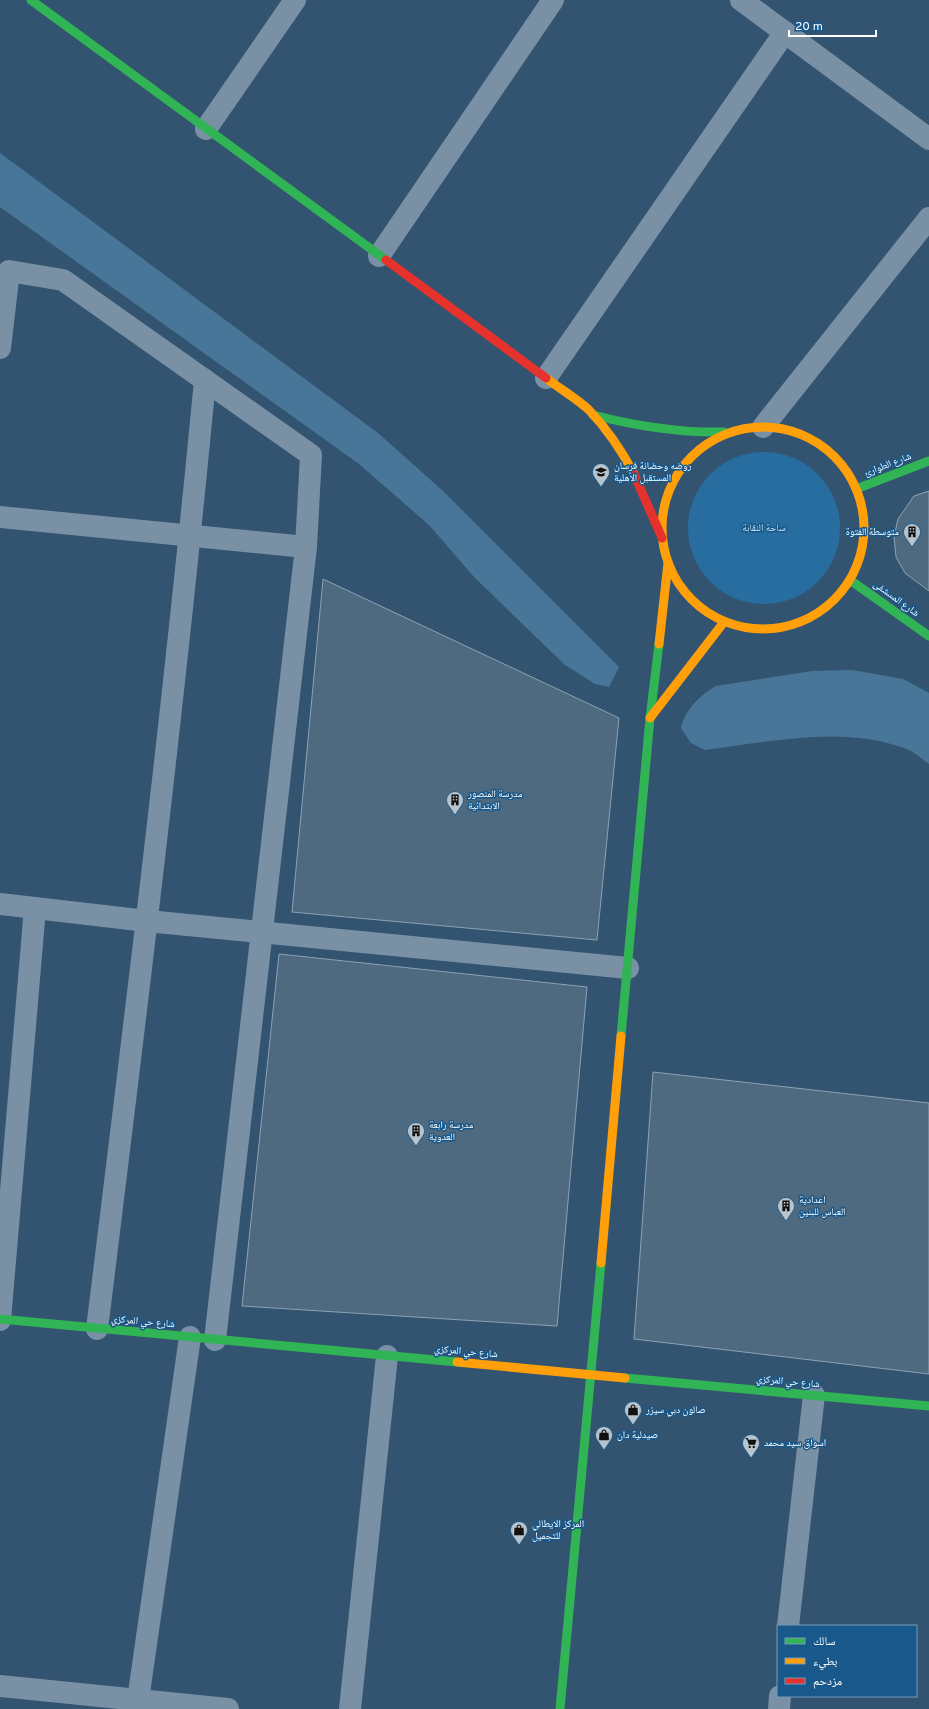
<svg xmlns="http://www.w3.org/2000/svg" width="929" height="1709" viewBox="0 0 929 1709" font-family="Overpass,'Noto Naskh Arabic',sans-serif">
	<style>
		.green { fill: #286d9f }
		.water { fill: #487699 }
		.building { fill: #4e6a80; stroke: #8da2b3 }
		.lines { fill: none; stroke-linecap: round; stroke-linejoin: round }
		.street { stroke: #7990a5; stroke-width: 22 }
		.fast { stroke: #30b455; stroke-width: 9 }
		.slow { stroke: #ff9f0a; stroke-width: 9 }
		.jam { stroke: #e5322d; stroke-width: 9 }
		.labels { text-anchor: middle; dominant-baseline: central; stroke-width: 3; stroke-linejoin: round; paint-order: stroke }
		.street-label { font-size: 10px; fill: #fff; stroke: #18588a }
		.poi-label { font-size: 10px; fill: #fff; stroke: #18588a; text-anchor: start }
		.park-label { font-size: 10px; fill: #c6e4fa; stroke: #18588a }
	</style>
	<rect width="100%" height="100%" fill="#325470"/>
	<!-- green -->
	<circle class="green" cx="764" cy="528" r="76"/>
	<!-- water -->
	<g class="water">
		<polygon points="0,153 378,433 443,491 619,667 609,687 595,684 565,665 475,578 429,525 359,464 0,207"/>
		<path d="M852 670 903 679 929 693V764C923 760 916 753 909 750 845 724 771 742 705 750L691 743 681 728C685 710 700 695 716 686L812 671Z"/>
	</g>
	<!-- building -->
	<g class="building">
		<polygon points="929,491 929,591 905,573 896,557 894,537 898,519 914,496"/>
		<polygon points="323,579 619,718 597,940 292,912"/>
		<polygon points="279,954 587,987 557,1326 242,1306"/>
		<polygon points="653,1072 929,1103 929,1374 634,1339"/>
	</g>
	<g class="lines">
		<!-- street -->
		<g class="street">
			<polyline points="741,0 929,139"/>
			<polyline points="206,129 295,0"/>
			<polyline points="379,256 553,0"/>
			<polyline points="0,348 9,271 63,280 311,455 306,547 215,1340"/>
			<polyline points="546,378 785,32"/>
			<polyline points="763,427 929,218"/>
			<polyline points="0,517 306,547"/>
			<polyline points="0,904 147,921 628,968"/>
			<polyline points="0,1320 35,908"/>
			<path d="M97 1329C136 1013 175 697 205 380"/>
			<polyline points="788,1626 814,1395"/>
			<polyline points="0,1686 228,1709"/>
			<polyline points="138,1700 190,1337"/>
			<polyline points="350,1709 387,1356"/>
			<polyline points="779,1709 780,1696"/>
		</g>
		<!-- fast -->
		<g class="fast">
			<polyline points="31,0 386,260"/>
			<path d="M593 415C636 426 679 433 724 432"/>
			<polyline points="856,489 929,461"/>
			<polyline points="850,580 929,636"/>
			<polyline points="621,1036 650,718 659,644"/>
			<polyline points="0,1319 457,1362"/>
			<polyline points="625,1378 929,1406"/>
			<polyline points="560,1709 601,1263"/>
		</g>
		<!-- slow -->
		<g class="slow">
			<path d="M546 378C560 389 576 398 589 410 607 429 622 451 634 474"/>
			<circle cx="763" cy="528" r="101"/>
			<polyline points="659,644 668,563"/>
			<polyline points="650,718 724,622"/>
			<polyline points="601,1263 621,1036"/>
			<polyline points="457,1362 625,1378"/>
		</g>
		<!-- jam -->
		<g class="jam">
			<polyline points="386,260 546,378"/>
			<polyline points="634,474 662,538"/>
		</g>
	</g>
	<!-- icons -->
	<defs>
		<symbol id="school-pin" viewBox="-11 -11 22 30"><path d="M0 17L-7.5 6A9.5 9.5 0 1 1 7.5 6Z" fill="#b7c3cd" stroke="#18588a"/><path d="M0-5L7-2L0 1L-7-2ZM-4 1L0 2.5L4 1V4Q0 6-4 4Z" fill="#111"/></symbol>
		<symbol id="building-pin" viewBox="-11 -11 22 30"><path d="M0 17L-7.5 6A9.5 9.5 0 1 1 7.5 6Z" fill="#b7c3cd" stroke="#18588a"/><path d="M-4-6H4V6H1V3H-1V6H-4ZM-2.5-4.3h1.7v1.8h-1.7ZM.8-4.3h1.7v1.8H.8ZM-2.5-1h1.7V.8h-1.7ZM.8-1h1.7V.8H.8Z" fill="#111"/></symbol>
		<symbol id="shop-pin" viewBox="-11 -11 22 30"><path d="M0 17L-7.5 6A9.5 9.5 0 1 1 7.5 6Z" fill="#b7c3cd" stroke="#18588a"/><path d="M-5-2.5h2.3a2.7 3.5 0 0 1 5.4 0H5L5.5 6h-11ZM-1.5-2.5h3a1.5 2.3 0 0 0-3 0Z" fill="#111"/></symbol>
		<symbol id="supermarket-pin" viewBox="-11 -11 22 30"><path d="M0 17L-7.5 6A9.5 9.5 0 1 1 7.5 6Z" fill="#b7c3cd" stroke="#18588a"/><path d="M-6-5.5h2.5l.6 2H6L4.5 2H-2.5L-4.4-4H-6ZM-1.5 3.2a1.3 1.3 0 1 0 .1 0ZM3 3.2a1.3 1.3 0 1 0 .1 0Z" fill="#111"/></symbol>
	</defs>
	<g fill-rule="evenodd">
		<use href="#school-pin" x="591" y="462" width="20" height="27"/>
		<use href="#building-pin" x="902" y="522" width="20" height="27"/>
		<use href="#building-pin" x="445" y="790" width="20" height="27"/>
		<use href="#building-pin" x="406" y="1121" width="20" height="27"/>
		<use href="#building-pin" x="776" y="1196" width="20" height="27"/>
		<use href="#shop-pin" x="623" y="1400" width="20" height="27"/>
		<use href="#shop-pin" x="594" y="1425" width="20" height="27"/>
		<use href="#supermarket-pin" x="741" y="1433" width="20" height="27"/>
		<use href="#shop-pin" x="509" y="1520" width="20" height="27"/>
	</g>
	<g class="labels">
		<!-- street labels -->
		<g class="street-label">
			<text transform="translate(888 465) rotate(-21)">شارع الطوارئ</text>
			<text transform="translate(896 599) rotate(36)">شارع المسشفى</text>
			<text transform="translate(143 1322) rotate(5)">شارع حي المركزي</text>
			<text transform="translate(466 1352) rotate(5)">شارع حي المركزي</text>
			<text transform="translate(788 1382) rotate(5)">شارع حي المركزي</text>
		</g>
		<!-- poi labels -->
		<g class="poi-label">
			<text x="614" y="466">روضه وحضانة فرسان<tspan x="614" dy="12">المستقبل الأهلية</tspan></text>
			<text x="899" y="532" text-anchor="end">متوسطة الفتوة</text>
			<text x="468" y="794">مدرسة المنصور<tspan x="468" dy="12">الابتدائية</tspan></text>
			<text x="429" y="1125">مدرسة رابعة<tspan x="429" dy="12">العدوية</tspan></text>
			<text x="799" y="1200">اعدادية<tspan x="799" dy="12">العباس للبنين</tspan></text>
			<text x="646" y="1410">صالون دبي سيزر</text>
			<text x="617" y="1435">صيدلية دان</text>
			<text x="764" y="1443">اسواق سيد محمد</text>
			<text x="532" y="1524">المركز الايطالي<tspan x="532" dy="12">للتجميل</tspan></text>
		</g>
		<!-- park labels -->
		<g class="park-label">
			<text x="764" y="528">ساحة النقابة</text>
		</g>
	</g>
	<!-- legend -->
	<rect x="777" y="1625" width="140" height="72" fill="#18588a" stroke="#749bb9"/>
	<rect x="785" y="1638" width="20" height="6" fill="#30b455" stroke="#749bb9"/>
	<text x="813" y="1645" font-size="12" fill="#ffffff">سالك</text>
	<rect x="785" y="1658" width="20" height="6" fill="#ff9f0a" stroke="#749bb9"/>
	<text x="813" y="1665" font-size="12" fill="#ffffff">بطيء</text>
	<rect x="785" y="1678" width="20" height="6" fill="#e5322d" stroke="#749bb9"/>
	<text x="813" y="1685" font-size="12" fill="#ffffff">مزدحم</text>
	<!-- scale -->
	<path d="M789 30v6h87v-6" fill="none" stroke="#ffffff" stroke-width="2"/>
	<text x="795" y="30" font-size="12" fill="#ffffff" stroke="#18588a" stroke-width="3" paint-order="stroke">20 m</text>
</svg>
